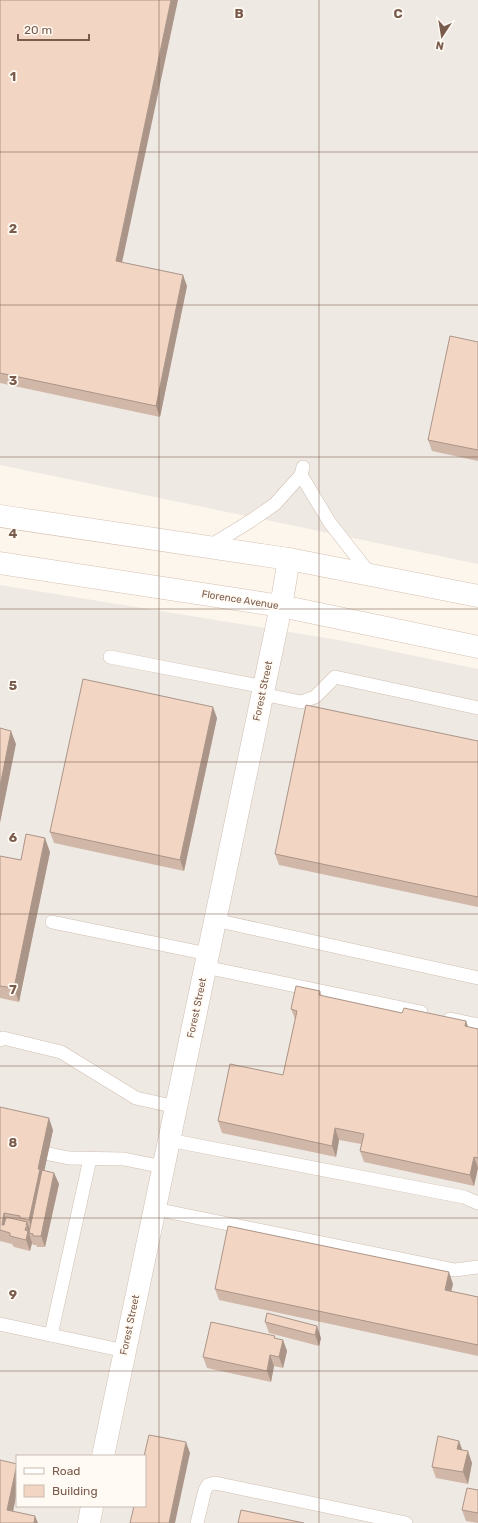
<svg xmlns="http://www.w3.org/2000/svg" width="478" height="1523" viewBox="0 0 478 1523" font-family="Rubik,sans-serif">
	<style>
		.industrial { fill: #efe9e4; fill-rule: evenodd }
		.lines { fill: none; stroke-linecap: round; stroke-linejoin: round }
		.service-casing { stroke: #d1beb0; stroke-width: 14 }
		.minor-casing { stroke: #d1beb0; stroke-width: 23 }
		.secondary-casing { stroke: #d6c0b0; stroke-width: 23 }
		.service { stroke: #fff; stroke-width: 13 }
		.minor { stroke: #fff; stroke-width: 22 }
		.secondary { stroke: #fff; stroke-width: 22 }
		.wall { fill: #d1b7a8 }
		.shaded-wall { fill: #aa9588 }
		.building { fill: #f3d5c3; stroke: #aa9588 }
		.grid { fill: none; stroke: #7a5c4d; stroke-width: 1; stroke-opacity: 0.55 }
		.labels { text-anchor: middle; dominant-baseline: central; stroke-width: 3.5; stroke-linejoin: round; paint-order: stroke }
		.street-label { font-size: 10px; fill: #7a5c4d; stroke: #fffaf3 }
		.grid-label { font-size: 13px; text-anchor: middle; font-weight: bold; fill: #7a5c4d; stroke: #fffaf3; stroke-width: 3.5; stroke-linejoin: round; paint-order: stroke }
	</style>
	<rect width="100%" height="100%" fill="#fdf6ec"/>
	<!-- industrial -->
	<g class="industrial">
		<polygon points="0,0 478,0 478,564 0,465"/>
		<path d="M0 585 339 640 478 669V1523H0ZM17 1456H145V1506H17Z"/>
	</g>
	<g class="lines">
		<defs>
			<g id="service">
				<polyline points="301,475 330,523 370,574"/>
				<polyline points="208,547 249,522 275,504 301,475 303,467"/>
				<polyline points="110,657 264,687"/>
				<polyline points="262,694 301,702 315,697 335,677 478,708"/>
				<polyline points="215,920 478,978"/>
				<polyline points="52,922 208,954"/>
				<polyline points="205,967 421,1012"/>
				<polyline points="450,1019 478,1025"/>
				<polyline points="0,1040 3,1038 61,1052 136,1098 176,1107"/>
				<polyline points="169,1140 464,1197 478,1203"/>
				<polyline points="49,1154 69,1158 124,1159 163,1167"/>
				<polyline points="155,1209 455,1270 478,1267"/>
				<polyline points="0,1324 125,1351"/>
				<polyline points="51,1335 90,1159"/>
				<polyline points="197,1523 205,1490 208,1485 215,1483 406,1523"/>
			</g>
			<g id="minor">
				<polyline points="103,1456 281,606 289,559"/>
				<polyline points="89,1523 92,1506"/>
			</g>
			<g id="secondary">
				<polyline points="0,516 289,559 478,596"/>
				<polyline points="0,563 281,606 478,647"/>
			</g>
		</defs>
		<!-- service casing -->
		<use href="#service" class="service-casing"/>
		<!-- minor casing -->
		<use href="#minor" class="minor-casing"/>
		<!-- secondary casing -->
		<use href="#secondary" class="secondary-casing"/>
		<!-- service -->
		<use href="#service" class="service"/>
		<!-- minor -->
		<use href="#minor" class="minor"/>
		<!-- secondary -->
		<use href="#secondary" class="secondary"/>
	</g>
	<!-- wall -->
	<g class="wall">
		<polygon points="0,0 122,262 187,286 160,417 0,383"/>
		<polygon points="478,342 478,461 432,451 428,440"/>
		<polygon points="217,718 184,871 54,843 50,832"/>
		<polygon points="478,741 478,907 279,865 275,854"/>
		<polygon points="50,852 19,1002 0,998 0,856 21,860"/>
		<polygon points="320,991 322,996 402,1013 466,1021 468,1027 478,1029 478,1168 474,1186 364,1162 360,1151 361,1144 339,1140 336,1157 222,1133 218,1121 283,1075 295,1019 291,1009"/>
		<polygon points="0,1107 53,1130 44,1171 54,1173 59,1184 45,1247 37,1247 36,1245 33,1245 32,1243 30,1251 14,1247 12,1244 0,1241"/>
		<polygon points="453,1284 451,1291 478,1297 478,1356 219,1300 215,1289"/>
		<polygon points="267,1313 321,1338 319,1346 269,1333 265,1322"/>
		<polygon points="275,1338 283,1340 287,1351 283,1368 274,1366 271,1382 207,1368 203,1357"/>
		<polygon points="459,1441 462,1450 472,1463 468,1484 436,1478 432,1467"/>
		<polygon points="478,1490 478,1523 466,1521 462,1510"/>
	</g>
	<!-- shaded-wall -->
	<g class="shaded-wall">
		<polygon points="171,0 178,0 120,272 116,261"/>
		<polygon points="183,275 187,286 160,417 156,406"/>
		<polygon points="213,707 217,718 184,871 180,860"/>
		<polygon points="11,731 16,744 0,823 0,786"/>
		<polygon points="45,838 50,852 19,1002 14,988"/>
		<polygon points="466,1021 470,1033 465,1026"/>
		<polygon points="49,1118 53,1130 43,1177 33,1231 29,1220 38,1169"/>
		<polygon points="335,1128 339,1140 336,1157 332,1146"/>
		<polygon points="474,1157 478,1168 474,1186 470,1175"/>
		<polygon points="54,1173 59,1184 45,1247 41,1236"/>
		<polygon points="4,1213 8,1224 7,1232 2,1225"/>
		<polygon points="27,1222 31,1233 29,1233 32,1243 30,1251 26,1240 25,1230 26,1227 28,1233 28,1231 26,1225"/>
		<polygon points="449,1272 453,1284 449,1301 445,1290"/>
		<polygon points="317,1326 321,1338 319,1346 315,1335"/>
		<polygon points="283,1340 287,1351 283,1368 279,1357"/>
		<polygon points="270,1355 274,1366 271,1382 267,1371"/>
		<polygon points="459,1441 463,1452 457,1449"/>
		<polygon points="186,1442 190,1453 175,1523 169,1523"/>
		<polygon points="468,1451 472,1463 468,1484 463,1472"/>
		<polygon points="17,1464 17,1492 11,1522 7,1510"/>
		<polygon points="35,1516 38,1523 34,1523"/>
	</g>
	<!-- building -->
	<g class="building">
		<polygon points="0,0 171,0 116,261 183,275 156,406 0,373"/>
		<polygon points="450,336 478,342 478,450 428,440"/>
		<polygon points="83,679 213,707 180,860 50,832"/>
		<polygon points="306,705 478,741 478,897 275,854"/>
		<polygon points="0,728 11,731 0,786"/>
		<polygon points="26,834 45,838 14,988 0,986 0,856 21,860"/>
		<polygon points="296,986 320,991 319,995 402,1013 404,1008 466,1021 465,1026 478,1029 478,1158 474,1157 470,1175 360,1151 364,1134 335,1128 332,1146 218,1121 230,1064 283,1075 297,1011 291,1009"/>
		<polygon points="0,1107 49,1118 38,1169 40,1169 29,1220 20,1218 20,1216 4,1213 2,1225 4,1225 6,1217 27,1222 26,1225 27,1225 27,1227 26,1227 25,1230 28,1231 26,1240 10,1236 10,1233 0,1230"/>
		<polygon points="42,1170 54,1173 41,1236 33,1236 33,1234 29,1233"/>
		<polygon points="228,1226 449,1272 445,1290 478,1297 478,1345 215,1289"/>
		<polygon points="267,1313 317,1326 315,1335 265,1322"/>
		<polygon points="211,1322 275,1336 274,1338 283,1340 279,1357 270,1355 267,1371 203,1357"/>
		<polygon points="149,1435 186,1442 169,1523 130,1523 134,1506 145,1506 145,1456 144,1456"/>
		<polygon points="438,1436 459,1441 457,1449 468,1451 463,1472 432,1467"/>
		<polygon points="0,1460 17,1464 7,1510 35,1516 34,1523 0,1523"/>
		<polygon points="467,1488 478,1490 478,1513 462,1510"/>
		<polygon points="241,1510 304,1523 238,1523"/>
	</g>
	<!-- grid -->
	<path class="grid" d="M159 0V1523M319 0V1523M0 152H478M0 305H478M0 457H478M0 609H478M0 762H478M0 914H478M0 1066H478M0 1218H478M0 1371H478"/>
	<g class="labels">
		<!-- street labels -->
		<g class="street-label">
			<text transform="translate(240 600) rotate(9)">Florence Avenue</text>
			<text transform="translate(263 691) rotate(-78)">Forest Street</text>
			<text transform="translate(197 1008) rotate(-78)">Forest Street</text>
			<text transform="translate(130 1325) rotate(-78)">Forest Street</text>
		</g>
	</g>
	<g class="grid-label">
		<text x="239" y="18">B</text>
		<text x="398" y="18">C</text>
		<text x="13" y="81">1</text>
		<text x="13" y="233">2</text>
		<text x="13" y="385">3</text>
		<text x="13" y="538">4</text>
		<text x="13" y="690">5</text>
		<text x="13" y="842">6</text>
		<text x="13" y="994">7</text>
		<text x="13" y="1147">8</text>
		<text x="13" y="1299">9</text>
	</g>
	<!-- legend -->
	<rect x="16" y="1455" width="130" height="52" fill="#fffaf3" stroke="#cabbb1"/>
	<rect x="24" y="1468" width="20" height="6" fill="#ffffff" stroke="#cabbb1"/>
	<text x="52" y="1475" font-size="12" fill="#7a5c4d">Road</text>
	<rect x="24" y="1485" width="20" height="12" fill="#f3d5c3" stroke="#cabbb1"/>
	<text x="52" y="1495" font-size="12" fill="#7a5c4d">Building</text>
	<!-- north arrow -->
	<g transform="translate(442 36) rotate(192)" stroke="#fffaf3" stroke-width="3" paint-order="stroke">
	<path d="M0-3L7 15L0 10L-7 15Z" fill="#7a5c4d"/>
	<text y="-6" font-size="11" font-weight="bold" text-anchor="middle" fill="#7a5c4d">N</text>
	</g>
	<!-- scale -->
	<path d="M18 34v6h71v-6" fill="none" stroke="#7a5c4d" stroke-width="2"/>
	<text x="24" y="34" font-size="12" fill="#7a5c4d" stroke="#fffaf3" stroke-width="3" paint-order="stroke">20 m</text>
</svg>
